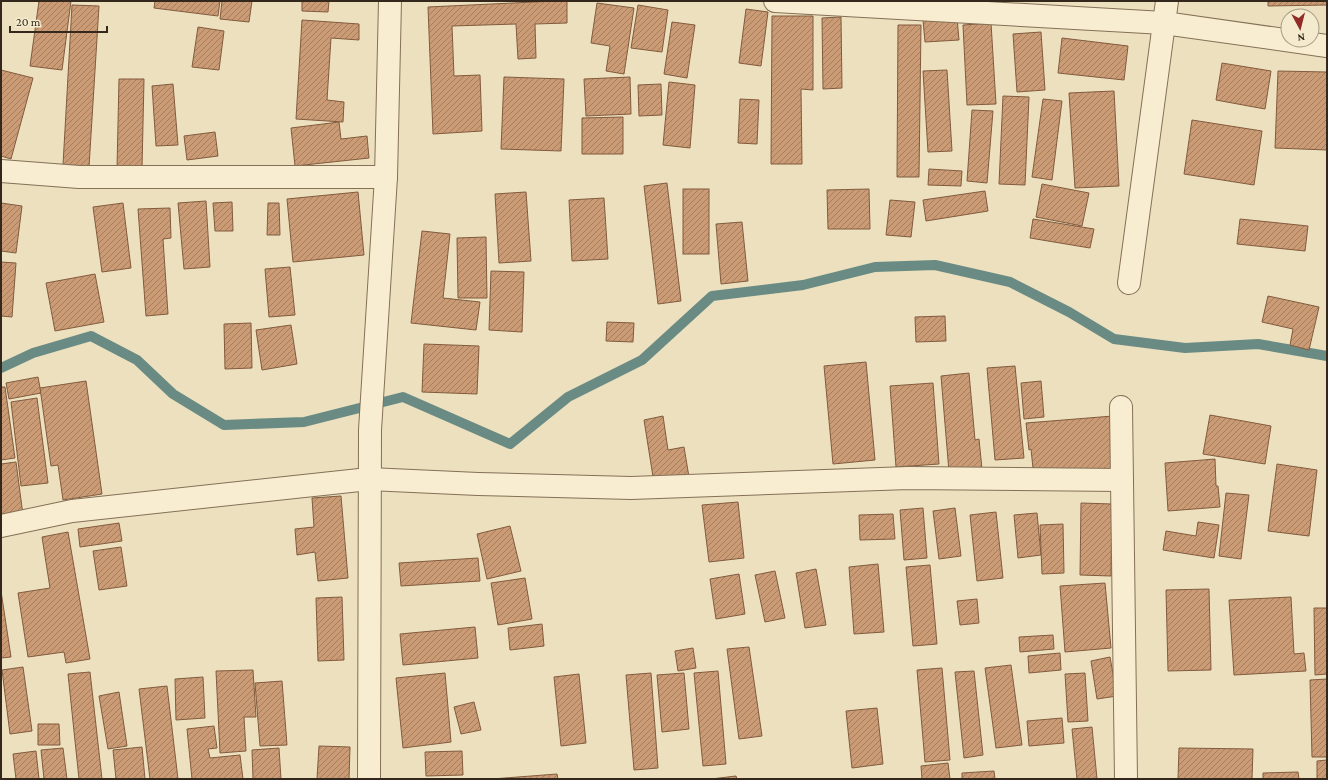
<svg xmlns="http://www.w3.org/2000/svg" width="1328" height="780" viewBox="0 0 1328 780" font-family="'Crimson Pro',serif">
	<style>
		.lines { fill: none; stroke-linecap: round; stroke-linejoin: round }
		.stream { stroke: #698b83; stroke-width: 10 }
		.building { fill: url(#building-hatch); stroke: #825b3e }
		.minor-casing { stroke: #847057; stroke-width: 24 }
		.minor { stroke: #f8edd0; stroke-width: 22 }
	</style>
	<defs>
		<pattern id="building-hatch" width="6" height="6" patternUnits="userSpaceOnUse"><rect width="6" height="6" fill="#ca9b74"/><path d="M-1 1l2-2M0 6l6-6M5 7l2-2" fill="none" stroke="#a57e5e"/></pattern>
	</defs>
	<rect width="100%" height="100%" fill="#ece0be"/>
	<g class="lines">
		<!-- stream -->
		<polyline class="stream" points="1,368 33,353 91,336 137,360 173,394 224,425 304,422 403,397 510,444 568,397 642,360 712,296 803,285 875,267 935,265 1010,282 1069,312 1114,339 1185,348 1258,344 1327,356"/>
	</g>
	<!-- building -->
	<g class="building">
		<polygon points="39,1 71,1 62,70 30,66"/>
		<polygon points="155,1 220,1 218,16 154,8"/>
		<polygon points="222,1 252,1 249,22 220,19"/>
		<polygon points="302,1 329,1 328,12 302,11"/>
		<polygon points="555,1 567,1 567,23 535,24 536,58 518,59 516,24 452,26 454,76 480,75 482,131 433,134 428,7"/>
		<polygon points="1268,1 1327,1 1327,5 1268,6"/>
		<polygon points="597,3 634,8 624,74 606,71 610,46 591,43"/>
		<polygon points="72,5 99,6 89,167 63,165"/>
		<polygon points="638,5 668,10 662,52 631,48"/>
		<polygon points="746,9 768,12 761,66 739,63"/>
		<polygon points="772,16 813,16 813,90 801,89 802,164 771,164"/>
		<polygon points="841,17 842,88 823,89 822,18"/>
		<polygon points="957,18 959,40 925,42 923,20"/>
		<polygon points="302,20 359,24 359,40 331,38 327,100 344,102 343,122 296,119"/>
		<polygon points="672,22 695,25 687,78 664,74"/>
		<polygon points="991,23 996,104 967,105 963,25"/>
		<polygon points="898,25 921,25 919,177 897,177"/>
		<polygon points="198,27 224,31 219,70 192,67"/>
		<polygon points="1041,32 1045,90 1017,92 1013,34"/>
		<polygon points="1062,38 1128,46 1124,80 1058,73"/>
		<polygon points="1222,63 1271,71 1265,109 1216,100"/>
		<polygon points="1,70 33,78 11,159 1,156"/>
		<polygon points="947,70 952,151 928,152 923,71"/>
		<polygon points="1278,71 1327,72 1327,150 1275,148"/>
		<polygon points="504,77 564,79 561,151 501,149"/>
		<polygon points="630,77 631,114 586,116 584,79"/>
		<polygon points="119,79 144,79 142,168 117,168"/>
		<polygon points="669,82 695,85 690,148 663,145"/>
		<polygon points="173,84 178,145 156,146 152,86"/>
		<polygon points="661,84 662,115 639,116 638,85"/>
		<polygon points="1114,91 1119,186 1075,188 1069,93"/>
		<polygon points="1003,96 1029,97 1025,185 999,184"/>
		<polygon points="740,99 759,100 757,144 738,143"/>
		<polygon points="1043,99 1062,101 1052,180 1032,177"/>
		<polygon points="972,110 993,111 987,183 967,181"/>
		<polygon points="623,117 623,154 582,154 582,118"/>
		<polygon points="1192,120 1262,131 1254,185 1184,174"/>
		<polygon points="339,122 341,139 367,136 369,158 295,166 291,128"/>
		<polygon points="215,132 218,156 187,160 184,136"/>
		<polygon points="929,169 962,171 961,186 928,185"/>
		<polygon points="667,183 681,301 658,304 644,186"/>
		<polygon points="1042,184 1089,193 1082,226 1036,217"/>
		<rect x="683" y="189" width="26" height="65"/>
		<polygon points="869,189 870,229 828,229 827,190"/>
		<polygon points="985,191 988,211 926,221 923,200"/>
		<polygon points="358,192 364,255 293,262 287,199"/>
		<polygon points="526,192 531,261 499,263 495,194"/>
		<polygon points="604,198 608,259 572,261 569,200"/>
		<polygon points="890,200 915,202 911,237 886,235"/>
		<polygon points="206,201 210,267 184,269 178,203"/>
		<polygon points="232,202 233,231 215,231 213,203"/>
		<polygon points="1,203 22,206 16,253 1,251"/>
		<polygon points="123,203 131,268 102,272 93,207"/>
		<polygon points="268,203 279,203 280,235 267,235"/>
		<polygon points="170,208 171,238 163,239 168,314 146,316 138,209"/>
		<polygon points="1033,219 1094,229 1090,248 1030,238"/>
		<polygon points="1240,219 1308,226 1305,251 1237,244"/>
		<polygon points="742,222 748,281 721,284 716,224"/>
		<polygon points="422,231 450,234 443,298 480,302 476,330 411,323"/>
		<polygon points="486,237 487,298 458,298 457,238"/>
		<polygon points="1,262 16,263 12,317 1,316"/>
		<polygon points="290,267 295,315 269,317 265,269"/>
		<polygon points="491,271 524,272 522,332 489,330"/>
		<polygon points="95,274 104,322 55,331 46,283"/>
		<polygon points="1268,296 1319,307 1309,350 1290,345 1293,329 1262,322"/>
		<polygon points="945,316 946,341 916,342 915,317"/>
		<polygon points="607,322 634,323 633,342 606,341"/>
		<polygon points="251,323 252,368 225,369 224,324"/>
		<polygon points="291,325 297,364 262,370 256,330"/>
		<polygon points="424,344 479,346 477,394 422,392"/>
		<polygon points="866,362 875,460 833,464 824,366"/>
		<polygon points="1015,366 1024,458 995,460 987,368"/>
		<polygon points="969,373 975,440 979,439 982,469 949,472 941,376"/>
		<polygon points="38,377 41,393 9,399 6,383"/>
		<polygon points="86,381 102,494 63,500 58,465 51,466 40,388"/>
		<polygon points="1041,381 1044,417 1024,419 1021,383"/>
		<polygon points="933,383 939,464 896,467 890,386"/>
		<polygon points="1,387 5,387 15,458 1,460"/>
		<polygon points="37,398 48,483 21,486 11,402"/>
		<polygon points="1210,415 1271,426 1265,464 1203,454"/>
		<polygon points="663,416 668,450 684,447 689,477 654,483 644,420"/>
		<polygon points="1113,416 1118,470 1034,478 1031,449 1029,450 1026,423"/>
		<polygon points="1215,459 1216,486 1218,486 1220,507 1168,511 1165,463"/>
		<polygon points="16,462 23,515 1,518 1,464"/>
		<polygon points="1277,464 1317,470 1309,536 1268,531"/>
		<polygon points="1226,493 1249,495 1241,559 1219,556"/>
		<polygon points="341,496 348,578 318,581 315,552 297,555 295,529 314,527 312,498"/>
		<polygon points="738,502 744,558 709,562 702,505"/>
		<polygon points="1081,503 1112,504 1111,576 1080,575"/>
		<polygon points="923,508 927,558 904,560 900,510"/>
		<polygon points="955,508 961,556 939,559 933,511"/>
		<polygon points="996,512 1003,578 977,581 970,515"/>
		<polygon points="1037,513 1041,555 1018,558 1014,515"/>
		<polygon points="893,514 895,539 860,540 859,515"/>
		<polygon points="1198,522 1219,525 1214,558 1163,550 1166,531 1196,536"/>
		<polygon points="119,523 122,541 80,547 78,529"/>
		<polygon points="1063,524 1064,573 1042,574 1040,525"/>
		<polygon points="510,526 521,571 487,579 477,534"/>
		<polygon points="68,532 90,659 66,663 64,652 28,657 18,593 50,588 42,537"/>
		<polygon points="121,547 127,586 99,590 93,551"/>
		<polygon points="478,558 480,581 401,586 399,563"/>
		<polygon points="878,564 884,632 854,634 849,567"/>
		<polygon points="930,565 937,644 913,646 906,567"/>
		<polygon points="816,569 826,625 805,628 796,573"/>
		<polygon points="775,571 785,618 765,622 755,575"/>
		<polygon points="739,574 745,614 716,619 710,579"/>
		<polygon points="525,578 532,619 498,625 491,583"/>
		<polygon points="1105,583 1111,648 1065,652 1060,586"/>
		<polygon points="1209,589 1211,670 1168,671 1166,590"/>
		<polygon points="1,591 11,657 1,658"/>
		<polygon points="342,597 344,660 318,661 316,598"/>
		<polygon points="1291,597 1294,654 1304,653 1306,671 1234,675 1229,600"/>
		<polygon points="977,599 979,623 960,625 957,601"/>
		<polygon points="1314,608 1327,608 1327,674 1315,675"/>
		<polygon points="542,624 544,646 510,650 508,628"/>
		<polygon points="475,627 478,658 403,665 400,634"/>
		<polygon points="1053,635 1054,649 1020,652 1019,637"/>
		<polygon points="749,647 762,736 739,739 727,649"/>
		<polygon points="693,648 696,668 678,671 675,651"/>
		<polygon points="1060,653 1061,670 1029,673 1028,656"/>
		<polygon points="1110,657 1117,696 1097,699 1091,661"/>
		<polygon points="1011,665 1022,745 996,748 985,668"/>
		<polygon points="23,667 32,731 10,734 2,670"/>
		<polygon points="942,668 950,760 925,762 917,670"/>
		<polygon points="253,670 256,717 244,717 246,751 220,753 216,671"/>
		<polygon points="718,671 726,764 703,766 694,673"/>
		<polygon points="974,671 983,755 964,758 955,672"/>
		<polygon points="90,672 102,779 79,779 68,674"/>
		<polygon points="445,673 451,742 403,748 396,678"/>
		<polygon points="651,673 658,768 634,770 626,675"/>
		<polygon points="684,673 689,729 662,732 657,675"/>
		<polygon points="1085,673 1088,721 1068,722 1065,674"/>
		<polygon points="579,674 586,743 561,746 554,677"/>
		<polygon points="203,677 205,718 176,720 175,679"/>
		<polygon points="1327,679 1327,757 1312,757 1310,680"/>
		<polygon points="282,681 287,745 260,746 255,683"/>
		<polygon points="167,686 178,779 150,779 139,689"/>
		<polygon points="119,692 127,746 108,749 99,696"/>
		<polygon points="474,702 481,730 461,734 454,707"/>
		<polygon points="877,708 883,764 852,768 846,711"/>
		<polygon points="1062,718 1064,743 1029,746 1027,721"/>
		<polygon points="38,724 59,724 60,745 38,745"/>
		<polygon points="214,726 217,748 208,749 210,758 240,755 243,779 192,779 187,729"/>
		<polygon points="1092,727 1097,779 1077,779 1072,729"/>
		<polygon points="319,746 350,747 349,779 317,779"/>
		<polygon points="142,747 145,779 116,779 113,750"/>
		<polygon points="63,748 67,779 44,779 41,750"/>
		<polygon points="279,748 281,779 253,779 252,750"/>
		<polygon points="1179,748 1253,749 1252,779 1178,779"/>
		<polygon points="36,751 39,779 16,779 13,754"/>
		<polygon points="462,751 463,775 426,776 425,752"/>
		<polygon points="1327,760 1327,779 1317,779 1317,761"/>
		<polygon points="948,763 950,779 922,779 921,766"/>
		<polygon points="994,771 995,779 962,779 962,773"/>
		<polygon points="1298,772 1299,779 1263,779 1263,773"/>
		<polygon points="557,774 558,779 492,779"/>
		<polygon points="736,776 737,779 711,779"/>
	</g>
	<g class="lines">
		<defs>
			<g id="minor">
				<polyline points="775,1 1164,23 1327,46"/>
				<polyline points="1,171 79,177 386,177"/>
				<polyline points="1129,283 1167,1"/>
				<polyline points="1121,407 1126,779"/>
				<polyline points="1,526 72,511 369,479 478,484 631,488 908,478 1122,480"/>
				<polyline points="369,779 370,430 386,177 390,1"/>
			</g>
		</defs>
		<!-- minor casing -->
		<use href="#minor" class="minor-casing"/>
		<!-- minor -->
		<use href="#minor" class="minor"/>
	</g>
	<!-- border -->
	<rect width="1328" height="780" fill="none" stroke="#33281b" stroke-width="4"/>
	<!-- north arrow -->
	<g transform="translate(1300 28) rotate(173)"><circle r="19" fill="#f4eacd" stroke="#a79c86"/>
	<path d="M0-3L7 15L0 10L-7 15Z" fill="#912c29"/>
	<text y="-6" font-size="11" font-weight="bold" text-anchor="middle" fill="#33281b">N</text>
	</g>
	<!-- scale -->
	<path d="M10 26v6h97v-6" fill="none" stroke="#33281b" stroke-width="2"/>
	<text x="16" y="26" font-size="12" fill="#33281b" stroke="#f4eacd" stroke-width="3" paint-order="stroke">20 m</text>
</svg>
